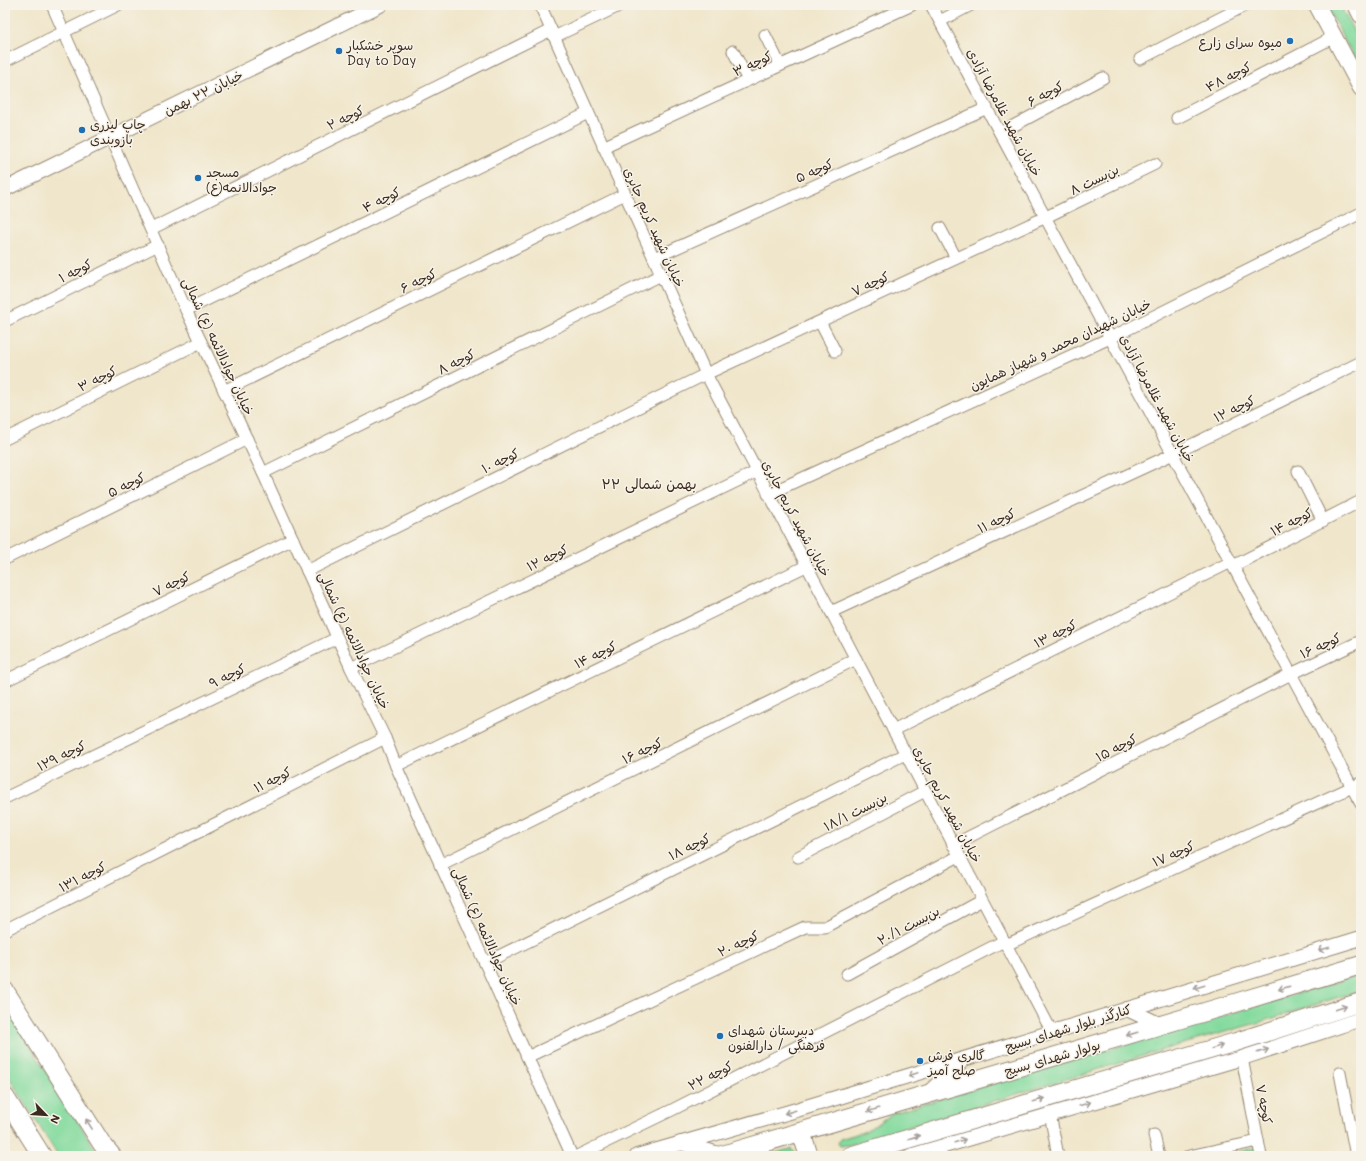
<svg xmlns="http://www.w3.org/2000/svg" width="1366" height="1161" viewBox="0 0 1366 1161" font-family="Mali,'Playpen Sans Arabic',sans-serif">
	<style>
		.green { fill: #83da9e; stroke: #5f825e }
		.lines { fill: none; stroke-linecap: round; stroke-linejoin: round }
		.minor-casing { stroke: #968874; stroke-width: 13 }
		.tertiary-casing { stroke: #968874; stroke-width: 16 }
		.secondary-casing { stroke: #968874; stroke-width: 18 }
		.primary-casing { stroke: #968874; stroke-width: 20 }
		.minor { stroke: #fff; stroke-width: 11 }
		.tertiary { stroke: #fff; stroke-width: 14 }
		.secondary { stroke: #fff; stroke-width: 16 }
		.primary { stroke: #fff; stroke-width: 18 }
		.oneway { stroke: #a79f9a }
		.poi-dot { fill: #1f6fb2; stroke: #f7f3e8; stroke-width: 1.5 }
		.labels { text-anchor: middle; dominant-baseline: central; stroke-width: 3; stroke-linejoin: round; paint-order: stroke }
		.poi-label { font-size: 13px; fill: #3b2a1e; stroke: #f7f3e8; text-anchor: start }
		.street-label { font-size: 13px; fill: #3b2a1e; stroke: #f7f3e8 }
		.neighbourhood-label { font-size: 14px; fill: #3b2a1e; stroke: #f7f3e8 }
	</style>
	<rect width="100%" height="100%" fill="#f7f3e8"/>
	<filter id="ink" filterUnits="userSpaceOnUse"><feTurbulence type="fractalNoise" baseFrequency=".025" numOctaves="2"/><feDisplacementMap in="SourceGraphic" scale="8" xChannelSelector="R" yChannelSelector="G"/><feConvolveMatrix kernelMatrix="1 2 1 2 8 2 1 2 1" color-interpolation-filters="sRGB"/></filter>
	<filter id="wash" filterUnits="userSpaceOnUse"><feTurbulence type="fractalNoise" baseFrequency=".012" numOctaves="4" result="noise"/><feDisplacementMap in="SourceGraphic" scale="16" xChannelSelector="R" yChannelSelector="G"/><feGaussianBlur stdDeviation="0.9" result="paint"/><feColorMatrix in="noise" values="0 0 0 0 0 0 0 0 0 0 0 0 0 0 0 0 0 1.4 0 .05"/><feComposite in="paint" operator="in"/></filter>
	<g filter="url(#wash)">
		<rect width="100%" height="100%" fill="#f0e6cb"/>
		<!-- green -->
		<g class="green">
			<polygon points="1326,5 1340,5 1361,45 1361,71"/>
			<polygon points="1361,975 1361,990 1264,1021 1169,1048 849,1145 840,1146 838,1143 840,1139 866,1131 893,1113"/>
			<polygon points="5,1006 97,1152 98,1156 58,1156 5,1071"/>
			<polygon points="1257,1147 1259,1156 1223,1156"/>
			<polygon points="792,1149 795,1153 793,1156 764,1156 786,1150"/>
		</g>
	</g>
	<g filter="url(#ink)">
		<g class="lines">
			<defs>
				<g id="minor">
					<polyline points="52,5 186,310 263,473 351,668 385,738 396,766 572,1156"/>
					<polyline points="540,5 706,374 1052,1032"/>
					<polyline points="931,5 1361,804"/>
					<polyline points="940,21 971,5"/>
					<polyline points="765,35 780,65"/>
					<polyline points="554,37 621,5"/>
					<polyline points="733,51 748,80"/>
					<polyline points="1140,59 1246,5"/>
					<polyline points="5,61 118,5"/>
					<polyline points="1177,118 1334,37"/>
					<polyline points="1000,133 1103,78"/>
					<polyline points="603,147 912,5"/>
					<polyline points="940,228 956,258"/>
					<polyline points="151,229 551,30"/>
					<polyline points="654,258 987,108"/>
					<polyline points="186,310 588,113"/>
					<polyline points="5,321 158,245"/>
					<polyline points="820,322 835,351"/>
					<polyline points="224,391 625,194"/>
					<polyline points="5,439 201,342"/>
					<polyline points="1298,471 1323,521"/>
					<polyline points="263,473 661,275"/>
					<polyline points="768,494 1110,338 1361,213"/>
					<polyline points="5,559 247,439"/>
					<polyline points="1233,566 1361,501"/>
					<polyline points="307,571 706,374 1046,217 1155,164"/>
					<polyline points="831,612 1173,454 1361,362"/>
					<polyline points="351,668 756,472"/>
					<polyline points="5,681 293,539"/>
					<polyline points="893,730 1231,562"/>
					<polyline points="396,766 806,566"/>
					<polyline points="5,798 337,638"/>
					<polyline points="953,845 1291,674 1361,641"/>
					<polyline points="798,857 925,791"/>
					<polyline points="440,865 856,659"/>
					<polyline points="5,930 385,738"/>
					<polyline points="1006,945 1361,783"/>
					<polyline points="485,963 905,754"/>
					<polyline points="847,974 982,900"/>
					<polyline points="527,1057 805,927 825,927 959,856"/>
					<polyline points="1242,1058 1261,1156"/>
					<polyline points="1340,1073 1356,1156"/>
					<polyline points="1050,1114 1058,1156"/>
					<polyline points="1154,1135 1159,1156"/>
					<polyline points="577,1156 672,1110 1004,941"/>
					<polyline points="1189,1156 1258,1141"/>
				</g>
				<g id="tertiary">
					<polyline points="5,189 380,5"/>
					<polyline points="1127,1009 1161,1025"/>
					<polyline points="927,1094 961,1062"/>
					<polyline points="681,1143 722,1155"/>
					<polyline points="637,1156 793,1111 1361,938"/>
					<polyline points="910,1156 1242,1058 1361,1019"/>
				</g>
				<g id="secondary">
					<polyline points="1317,5 1361,88"/>
					<polyline points="1356,5 1361,15"/>
				</g>
				<g id="primary">
					<polyline points="5,991 102,1144 112,1156"/>
					<polyline points="5,1097 42,1156"/>
					<polyline points="801,1132 809,1156"/>
					<polyline points="719,1156 1225,1006 1361,965"/>
					<polyline points="850,1156 1236,1042 1361,1002"/>
				</g>
			</defs>
			<!-- minor casing -->
			<use href="#minor" class="minor-casing"/>
			<!-- tertiary casing -->
			<use href="#tertiary" class="tertiary-casing"/>
			<!-- secondary casing -->
			<use href="#secondary" class="secondary-casing"/>
			<!-- primary casing -->
			<use href="#primary" class="primary-casing"/>
			<!-- minor -->
			<use href="#minor" class="minor"/>
			<!-- tertiary -->
			<use href="#tertiary" class="tertiary"/>
			<!-- secondary -->
			<use href="#secondary" class="secondary"/>
			<!-- primary -->
			<use href="#primary" class="primary"/>
		</g>
		<!-- one-way arrows -->
		<defs><path id="oneway-shaft" d="M-6 0H5M1.5-3L5.5 0L1.5 3" fill="none" stroke-width="1.6" stroke-linecap="round" stroke-linejoin="round"/></defs>
		<g class="oneway">
			<use href="#oneway-shaft" transform="translate(1324 949) rotate(163)"/>
			<use href="#oneway-shaft" transform="translate(1199 987) rotate(163)"/>
			<use href="#oneway-shaft" transform="translate(1284 988) rotate(163)"/>
			<use href="#oneway-shaft" transform="translate(1341 1008) rotate(-18)"/>
			<use href="#oneway-shaft" transform="translate(1132 1034) rotate(164)"/>
			<use href="#oneway-shaft" transform="translate(1217 1047) rotate(-17)"/>
			<use href="#oneway-shaft" transform="translate(1263 1051) rotate(-18)"/>
			<use href="#oneway-shaft" transform="translate(914 1074) rotate(163)"/>
			<use href="#oneway-shaft" transform="translate(1039 1100) rotate(-16)"/>
			<use href="#oneway-shaft" transform="translate(1085 1104) rotate(-17)"/>
			<use href="#oneway-shaft" transform="translate(873 1110) rotate(163)"/>
			<use href="#oneway-shaft" transform="translate(790 1112) rotate(164)"/>
			<use href="#oneway-shaft" transform="translate(89 1124) rotate(-122)"/>
			<use href="#oneway-shaft" transform="translate(914 1137) rotate(-16)"/>
			<use href="#oneway-shaft" transform="translate(960 1141) rotate(-17)"/>
		</g>
	</g>
	<!-- markers -->
	<g class="poi-dot">
		<circle cx="1290" cy="41" r="4"/>
		<circle cx="339" cy="51" r="4"/>
		<circle cx="82" cy="130" r="4"/>
		<circle cx="198" cy="178" r="4"/>
		<circle cx="720" cy="1036" r="4"/>
		<circle cx="920" cy="1061" r="4"/>
	</g>
	<g class="labels">
		<!-- poi labels -->
		<g class="poi-label">
			<text x="1282" y="41" text-anchor="end">میوه سرای زارع</text>
			<text x="347" y="44">سوپر خشکبار<tspan x="347" dy="15">Day to Day</tspan></text>
			<text x="90" y="123">چاپ لیزری<tspan x="90" dy="15">بازوبندی</tspan></text>
			<text x="206" y="171">مسجد<tspan x="206" dy="15">جوادالانمه(ع)</tspan></text>
			<text x="728" y="1029">دبیرستان شهدای<tspan x="728" dy="15">فرهنگی / دارالفنون</tspan></text>
			<text x="928" y="1054">گالری فرش<tspan x="928" dy="15">صلح آمیز</tspan></text>
		</g>
		<!-- street labels -->
		<g class="street-label">
			<text transform="translate(752 63) rotate(-25)">کوچه ۳</text>
			<text transform="translate(1228 76) rotate(-27)">کوچه ۴۸</text>
			<text transform="translate(203 92) rotate(-26)">خیابان ۲۲ بهمن</text>
			<text transform="translate(1045 93) rotate(-28)">کوچه ۶</text>
			<text transform="translate(1005 112) rotate(62)">خیابان شهید غلامرضا آزادی</text>
			<text transform="translate(345 117) rotate(-26)">کوچه ۲</text>
			<text transform="translate(814 170) rotate(-24)">کوچه ۵</text>
			<text transform="translate(1094 179) rotate(-26)">بن‌بست ۸</text>
			<text transform="translate(381 199) rotate(-26)">کوچه ۴</text>
			<text transform="translate(655 227) rotate(66)">خیابان شهید کریم جابری</text>
			<text transform="translate(75 270) rotate(-27)">کوچه ۱</text>
			<text transform="translate(418 280) rotate(-26)">کوچه ۶</text>
			<text transform="translate(870 283) rotate(-25)">کوچه ۷</text>
			<text transform="translate(1060 344) rotate(-25)">خیابان شهیدان محمد و شهباز همایون</text>
			<text transform="translate(219 346) rotate(65)">خیابان جوادالائمه (ع) شمالی</text>
			<text transform="translate(456 361) rotate(-27)">کوچه ۸</text>
			<text transform="translate(97 378) rotate(-26)">کوچه ۳</text>
			<text transform="translate(1158 398) rotate(62)">خیابان شهید غلامرضا آزادی</text>
			<text transform="translate(1234 408) rotate(-26)">کوچه ۱۲</text>
			<text transform="translate(500 460) rotate(-26)">کوچه ۱۰</text>
			<text transform="translate(126 484) rotate(-26)">کوچه ۵</text>
			<text transform="translate(797 518) rotate(62)">خیابان شهید کریم جابری</text>
			<text transform="translate(996 520) rotate(-25)">کوچه ۱۱</text>
			<text transform="translate(1291 521) rotate(-27)">کوچه ۱۴</text>
			<text transform="translate(547 557) rotate(-26)">کوچه ۱۲</text>
			<text transform="translate(171 583) rotate(-26)">کوچه ۷</text>
			<text transform="translate(1055 633) rotate(-27)">کوچه ۱۳</text>
			<text transform="translate(355 640) rotate(65)">خیابان جوادالائمه (ع) شمالی</text>
			<text transform="translate(1320 645) rotate(-25)">کوچه ۱۶</text>
			<text transform="translate(595 654) rotate(-26)">کوچه ۱۴</text>
			<text transform="translate(227 675) rotate(-26)">کوچه ۹</text>
			<text transform="translate(1116 747) rotate(-27)">کوچه ۱۵</text>
			<text transform="translate(642 750) rotate(-26)">کوچه ۱۶</text>
			<text transform="translate(61 755) rotate(-26)">کوچه ۱۲۹</text>
			<text transform="translate(272 779) rotate(-27)">کوچه ۱۱</text>
			<text transform="translate(948 804) rotate(62)">خیابان شهید کریم جابری</text>
			<text transform="translate(855 811) rotate(-27)">بن‌بست ۱۸/۱</text>
			<text transform="translate(689 846) rotate(-26)">کوچه ۱۸</text>
			<text transform="translate(1173 853) rotate(-24)">کوچه ۱۷</text>
			<text transform="translate(82 876) rotate(-27)">کوچه ۱۳۱</text>
			<text transform="translate(908 925) rotate(-28)">بن‌بست ۲۰/۱</text>
			<text transform="translate(488 936) rotate(66)">خیابان جوادالائمه (ع) شمالی</text>
			<text transform="translate(738 943) rotate(-25)">کوچه ۲۰</text>
			<text transform="translate(1068 1027) rotate(-17)">کنارگذر بلوار شهدای بسیج</text>
			<text transform="translate(1052 1057) rotate(-16)">بولوار شهدای بسیج</text>
			<text transform="translate(710 1075) rotate(-27)">کوچه ۲۲</text>
			<text transform="translate(1265 1104) rotate(79)">کوچه ۷</text>
		</g>
		<!-- neighbourhood labels -->
		<g class="neighbourhood-label">
			<text x="649" y="483">۲۲ بهمن شمالی</text>
		</g>
	</g>
	<!-- margin -->
	<rect width="1366" height="1161" fill="none" stroke="#f7f3e8" stroke-width="20"/>
	<!-- north arrow -->
	<g transform="translate(46 1115) rotate(115)" stroke="#f7f3e8" stroke-width="3" paint-order="stroke">
	<path d="M0-3L7 15L0 10L-7 15Z" fill="#3b2a1e"/>
	<text y="-6" font-size="11" font-weight="bold" text-anchor="middle" fill="#3b2a1e">N</text>
	</g>
</svg>
